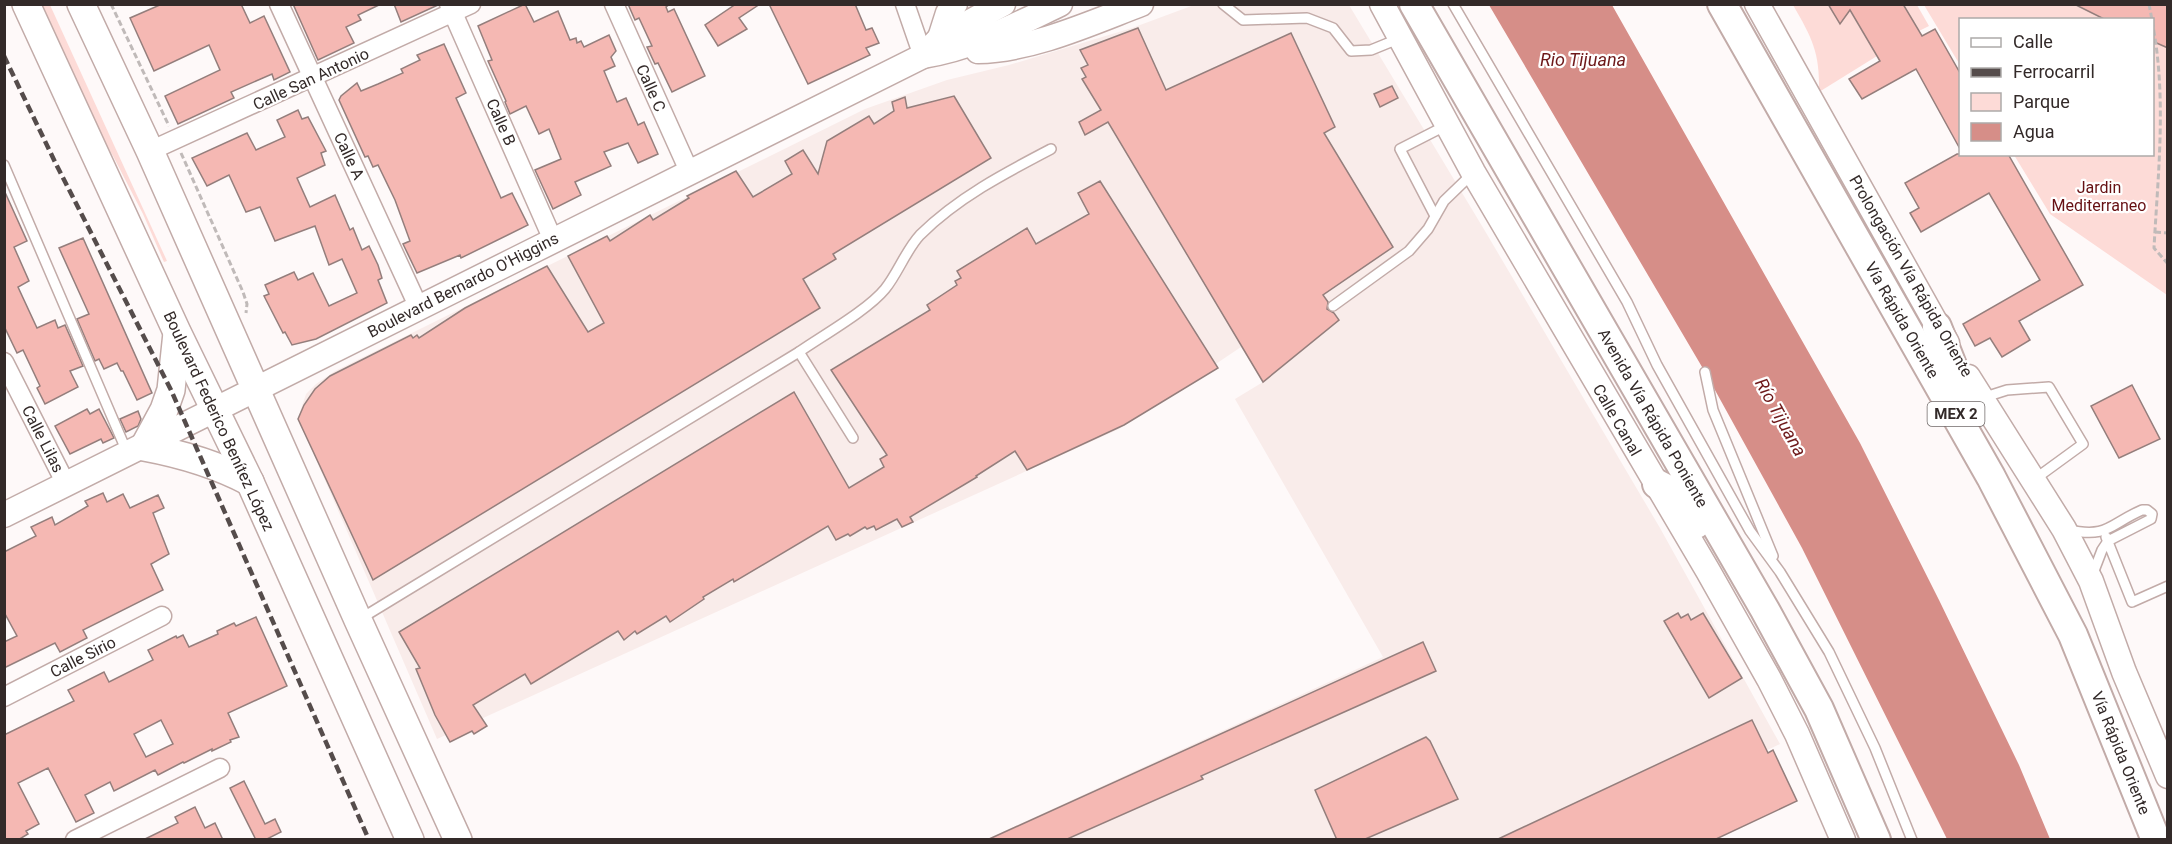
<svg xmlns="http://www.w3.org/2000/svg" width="2172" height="844" viewBox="0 0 2172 844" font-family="Roboto,sans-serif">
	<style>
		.built { fill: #f9ecea }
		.green { fill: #fddbd7 }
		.water { fill: #d68e88 }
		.building { fill: #f5b8b3; stroke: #947e7c; stroke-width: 1.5; fill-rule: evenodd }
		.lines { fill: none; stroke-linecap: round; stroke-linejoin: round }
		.service-casing { stroke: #c2aba8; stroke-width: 12 }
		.minor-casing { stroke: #c2aba8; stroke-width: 21 }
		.secondary-casing { stroke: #c2aba8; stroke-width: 27 }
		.primary-casing { stroke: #c2aba8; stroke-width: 30 }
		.trunk-casing { stroke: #c2aba8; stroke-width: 32 }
		.path { stroke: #c0bab9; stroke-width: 3; stroke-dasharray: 6 3; stroke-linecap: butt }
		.service { stroke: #fff; stroke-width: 9 }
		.minor { stroke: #fff; stroke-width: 18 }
		.secondary { stroke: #fff; stroke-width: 24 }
		.primary { stroke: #fff; stroke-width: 27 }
		.trunk { stroke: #fff; stroke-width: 28 }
		.rail { stroke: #554c4b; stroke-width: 4.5; stroke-dasharray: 9 4.5; stroke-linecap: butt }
		.labels { text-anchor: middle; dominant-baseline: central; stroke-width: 4.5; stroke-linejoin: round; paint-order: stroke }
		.shield { fill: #fff; stroke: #706a69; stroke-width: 1.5 }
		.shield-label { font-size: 15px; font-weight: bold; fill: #332a29 }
		.street-label { font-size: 16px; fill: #332a29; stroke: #fff }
		.park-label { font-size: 16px; fill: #661013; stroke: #fff }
		.water-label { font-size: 18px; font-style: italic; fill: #6e191a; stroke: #fff }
	</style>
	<rect width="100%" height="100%" fill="#fef9f9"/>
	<!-- built -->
	<polygon class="built" points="1194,5 1349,5 1485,231 1660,528 1780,744 1580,839 987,839 1383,657 1235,399 1263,382 1241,347 1119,429 437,739 298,418 306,394 316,384 335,371 865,109 947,80 1009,65 1132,28"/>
	<!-- green -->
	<g class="green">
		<polygon points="36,5 50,5 167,261 164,262 143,214 113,156 74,90"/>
		<path d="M1793 5H1831L1829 6 1831 9 1838 5 1848 8 1877 56 1819 92C1820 52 1812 38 1793 5Z"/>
		<polygon points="1903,5 1917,5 1929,26 1919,31"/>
		<polygon points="1924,5 2074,5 2106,19 1960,20 1960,65"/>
		<polygon points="2167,5 2167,295 2050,214 2014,155 2152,154 2152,20"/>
	</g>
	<!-- water -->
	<polygon class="water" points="1489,5 1612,5 1860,443 1939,600 2019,765 2050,839 1947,839 1802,548 1705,372"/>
	<!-- building -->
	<g class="building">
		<polygon points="162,4 241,4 250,23 264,16 290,72 274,80 272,74 231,92 234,98 178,124 165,96 220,70 209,45 154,71 130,18"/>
		<polygon points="293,4 381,4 358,15 361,20 346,27 354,43 318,60"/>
		<polygon points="394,4 438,4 438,5 401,22"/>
		<polygon points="525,4 534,22 558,11 570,40 576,38 577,43 581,41 584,47 609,35 616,51 611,57 615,66 604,71 617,102 626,98 638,125 644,122 658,154 638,163 628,143 604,152 611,166 575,182 581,195 553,209 535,170 561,159 549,129 539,134 526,106 510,114 505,102 506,101 488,61 492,60 478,26"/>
		<polygon points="628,4 670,4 666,7 668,12 674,9 705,76 672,92 658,63 655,64 647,47 652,46 639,18 635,20"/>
		<polygon points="736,4 760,4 739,18 747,29 718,46 705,25"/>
		<polygon points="769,4 855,4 866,30 872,28 879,43 866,48 870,55 808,84"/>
		<polygon points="1828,4 1903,4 1922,36 1935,29 1960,73 1960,149 1916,69 1862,99 1849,79 1880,61 1850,10 1840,24"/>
		<polygon points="2074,4 2168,4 2168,48 2152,41 2152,20 2106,20"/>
		<polygon points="1138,28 1166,90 1291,33 1335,127 1324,133 1393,247 1323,295 1328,302 1327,309 1334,313 1339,320 1263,382 1108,122 1085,135 1079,122 1101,110 1082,79 1086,77 1081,68 1088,65 1080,50"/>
		<polygon points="444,44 466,93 456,98 501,198 512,193 528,225 461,258 460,255 417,273 403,244 410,241 395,200 378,165 373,167 368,156 365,157 339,100 341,96 357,83 361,91 378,84 403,73 401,69 420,60 417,55"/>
		<polygon points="1392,86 1398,98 1380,107 1374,94"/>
		<polygon points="954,96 991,158 833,254 836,259 803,279 820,308 373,580 298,419 304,405 315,389 330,376 411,335 413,338 417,335 419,338 465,308 547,266 588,332 604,323 568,256 607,236 610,241 650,215 653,220 684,201 689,198 687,196 736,171 753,197 792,174 785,161 803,150 818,174 827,141 869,116 874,124 894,111 892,102 905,97 907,108"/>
		<polygon points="298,110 302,119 308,117 326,151 321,153 325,165 297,178 310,207 335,195 350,230 353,228 362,250 369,246 378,265 382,278 378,280 387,303 316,339 292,345 285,332 283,333 264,296 269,294 265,285 294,272 298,280 313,273 329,306 357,293 342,259 329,265 315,226 275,241 260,207 246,212 229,175 207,186 192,158 247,133 256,150 285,137 277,120"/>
		<polygon points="1957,154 2008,154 2083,285 2019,321 2030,340 2002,357 1990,338 1975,346 1963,324 2040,280 1989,193 1921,232 1910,213 1919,208 1905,183"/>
		<polygon points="1100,181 1218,368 1124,425 1027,470 1015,451 976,476 977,477 910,517 913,522 902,527 897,519 876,530 874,526 867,529 865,527 850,536 848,534 836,540 828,526 734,582 733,579 703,597 704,599 670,622 666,616 637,634 635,631 624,640 618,631 531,684 525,674 473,705 487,726 474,734 472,731 450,742 435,715 416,669 420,668 399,632 794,392 849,488 884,467 880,459 887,455 831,370 930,310 927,305 957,285 955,281 961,278 957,271 1027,228 1036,244 1089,214 1078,193"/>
		<polygon points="4,190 27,241 14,247 29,281 18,287 37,328 55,320 58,328 65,325 83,366 70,371 78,387 45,404 37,388 40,386 23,350 17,353 4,326"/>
		<polygon points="83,238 152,393 137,400 123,371 121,371 117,363 104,369 99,359 95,361 77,319 89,314 59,248"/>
		<polygon points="2132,385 2160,439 2119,458 2091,406"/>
		<polygon points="87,409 90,414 99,409 114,438 103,443 101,439 70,454 55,426"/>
		<polygon points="138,411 141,419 138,426 126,432 120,419"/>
		<polygon points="103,493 107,502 123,494 130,508 158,495 164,508 153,513 169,554 151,564 163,590 83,630 87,638 60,652 55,643 4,668 4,642 17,636 4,612 4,552 36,536 31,527 52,517 55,525 88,506 85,501"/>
		<polygon points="1678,613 1681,618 1688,614 1691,620 1703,613 1742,678 1709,698 1664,621"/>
		<path d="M256 617 287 686 228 713 239 737 230 740 231 742 212 751V749L184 763 183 762 158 775 155 770 114 791 110 782 85 795 94 813 76 822 48 768 18 783 39 824 26 831 28 834 18 840H4V735L74 701 68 690 104 672 109 682 153 660 148 650 176 636 177 638 183 635 189 647 218 634 217 631 234 623 236 626ZM161 720 173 744 146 757 134 734Z"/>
		<polygon points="1423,642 1436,671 1201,776 1203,779 1065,840 987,840"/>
		<polygon points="1752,720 1768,753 1773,750 1797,801 1714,840 1496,840"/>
		<polygon points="1426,737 1430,741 1458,799 1363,840 1337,840 1315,790"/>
		<polygon points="244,781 265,824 275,819 281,832 265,840 256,840 230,788"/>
		<polygon points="195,807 205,828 215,823 223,840 143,840 178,823 175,817"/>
	</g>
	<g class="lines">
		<defs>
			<g id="service">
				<polyline points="1223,4 1243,20 1307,18 1333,28 1351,51 1371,50 1398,39"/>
				<polyline points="1453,4 1627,302 1657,365 1750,531 1780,572 1829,652 1875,748 1912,840"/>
				<polyline points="4,165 127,452"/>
				<polyline points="1435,216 1400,149 1447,125"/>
				<polyline points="1333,306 1409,251 1428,229 1444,201 1473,173"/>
				<polyline points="799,352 853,438"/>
				<polyline points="1705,372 1713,410 1773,556"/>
				<polyline points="1982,398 2007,390 2049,387 2083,444 2035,479"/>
				<path d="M2068 530C2109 538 2108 525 2142 510H2147L2152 514 2151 519 2108 541 2102 550 2092 576"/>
				<polyline points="2106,537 2132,602 2168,586"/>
				<path d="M360 619 799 352C822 336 868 310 885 289 898 273 906 250 920 235 957 198 1005 173 1051 149"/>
			</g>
			<g id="minor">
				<polyline points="279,4 419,308"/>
				<polyline points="449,4 553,240"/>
				<polyline points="614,4 689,171"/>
				<polyline points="905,4 923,56"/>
				<polyline points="150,151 471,4"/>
				<polyline points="4,362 66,484"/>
				<polyline points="4,697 162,616"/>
				<polyline points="75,840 220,768"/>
			</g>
			<g id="secondary">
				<polyline points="1382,4 1473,172 1708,571 1769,679 1797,734 1843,840"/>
				<polyline points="1757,4 1947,343"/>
				<polyline points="940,38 948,13 955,4"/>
				<path d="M978 51C1032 50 1091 23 1141 4"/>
				<polyline points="923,56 940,38 1003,4"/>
				<polyline points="1968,377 2064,529 2091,581 2124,672 2168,776"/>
				<path d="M4 515 923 56C975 47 1012 27 1060 4"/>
			</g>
			<g id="primary">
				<polyline points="26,4 177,332 250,482 410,840"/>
				<polyline points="81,4 150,151 358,620 458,840"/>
				<path d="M177 333 171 390 164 410 144 447C182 454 216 464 250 482"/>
			</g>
			<g id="trunk">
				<polyline points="1414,4 1765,610 1819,709 1876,840"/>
				<polyline points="1722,4 1991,477 2073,635 2156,840"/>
				<polyline points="1937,327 1957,378 1971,404"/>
				<polyline points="1657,484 1678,495 1696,524"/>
			</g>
		</defs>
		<!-- service casing -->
		<use href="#service" class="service-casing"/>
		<!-- minor casing -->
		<use href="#minor" class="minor-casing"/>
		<!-- secondary casing -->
		<use href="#secondary" class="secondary-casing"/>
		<!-- primary casing -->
		<use href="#primary" class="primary-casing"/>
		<!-- trunk casing -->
		<use href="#trunk" class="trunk-casing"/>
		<!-- path -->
		<g class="path">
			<polyline points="111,4 169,126"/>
			<polyline points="2149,4 2152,20"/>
			<path d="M2152 21C2167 95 2158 173 2154 248L2168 264"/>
			<polyline points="181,153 243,292 247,304 246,313"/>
			<polyline points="2155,232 2168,233"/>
		</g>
		<!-- service -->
		<use href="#service" class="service"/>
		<!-- minor -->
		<use href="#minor" class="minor"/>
		<!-- secondary -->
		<use href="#secondary" class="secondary"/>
		<!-- primary -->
		<use href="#primary" class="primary"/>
		<!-- trunk -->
		<use href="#trunk" class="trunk"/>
		<!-- rail -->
		<polyline class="rail" points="4,56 56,164 171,390 369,840"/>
	</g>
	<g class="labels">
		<!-- shield labels -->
		<rect class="shield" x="1927.5" y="402" width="57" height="24" rx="4.5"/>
		<g class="shield-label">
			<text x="1956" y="414">MEX 2</text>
		</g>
		<!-- street labels -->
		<g class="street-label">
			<text transform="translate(311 79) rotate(-25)">Calle San Antonio</text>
			<text transform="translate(651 88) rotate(66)">Calle C</text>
			<text transform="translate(501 122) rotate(66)">Calle B</text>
			<text transform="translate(349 156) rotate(65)">Calle A</text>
			<text transform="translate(1911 276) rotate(60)">Prolongación Vía Rápida Oriente</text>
			<text transform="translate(463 285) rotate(-27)">Boulevard Bernardo O'Higgins</text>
			<text transform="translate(1902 320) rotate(60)">Vía Rápida Oriente</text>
			<text transform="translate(1653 418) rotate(60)">Avenida Vía Rápida Poniente</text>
			<text transform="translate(1617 420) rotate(60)">Calle Canal</text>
			<text transform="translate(219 421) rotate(65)">Boulevard Federico Benítez López</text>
			<text transform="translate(43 439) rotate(63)">Calle Lilas</text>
			<text transform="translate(83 657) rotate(-27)">Calle Sirio</text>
			<text transform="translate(2121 753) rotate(68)">Vía Rápida Oriente</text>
		</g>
		<!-- park labels -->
		<g class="park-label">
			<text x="2099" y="187">Jardin<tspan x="2099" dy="18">Mediterraneo</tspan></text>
		</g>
		<!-- water labels -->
		<g class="water-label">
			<text x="1583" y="59">Rio Tijuana</text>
			<text transform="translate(1781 417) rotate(61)">Río Tijuana</text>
		</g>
	</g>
	<!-- border -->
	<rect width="2172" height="844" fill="none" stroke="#332a29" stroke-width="12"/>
	<!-- legend -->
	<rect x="1959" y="18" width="195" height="138" fill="#ffffff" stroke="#adaaa9" stroke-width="1.5"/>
	<rect x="1971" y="38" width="30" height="9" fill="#ffffff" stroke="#adaaa9" stroke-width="1.5"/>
	<text x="2013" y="48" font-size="18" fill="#332a29">Calle</text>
	<rect x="1971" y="68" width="30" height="9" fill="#554c4b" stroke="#adaaa9" stroke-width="1.5"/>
	<text x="2013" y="78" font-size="18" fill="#332a29">Ferrocarril</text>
	<rect x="1971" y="93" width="30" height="18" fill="#fddbd7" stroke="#adaaa9" stroke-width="1.5"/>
	<text x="2013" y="108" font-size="18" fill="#332a29">Parque</text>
	<rect x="1971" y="123" width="30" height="18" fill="#d68e88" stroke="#adaaa9" stroke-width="1.5"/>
	<text x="2013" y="138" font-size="18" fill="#332a29">Agua</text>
</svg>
